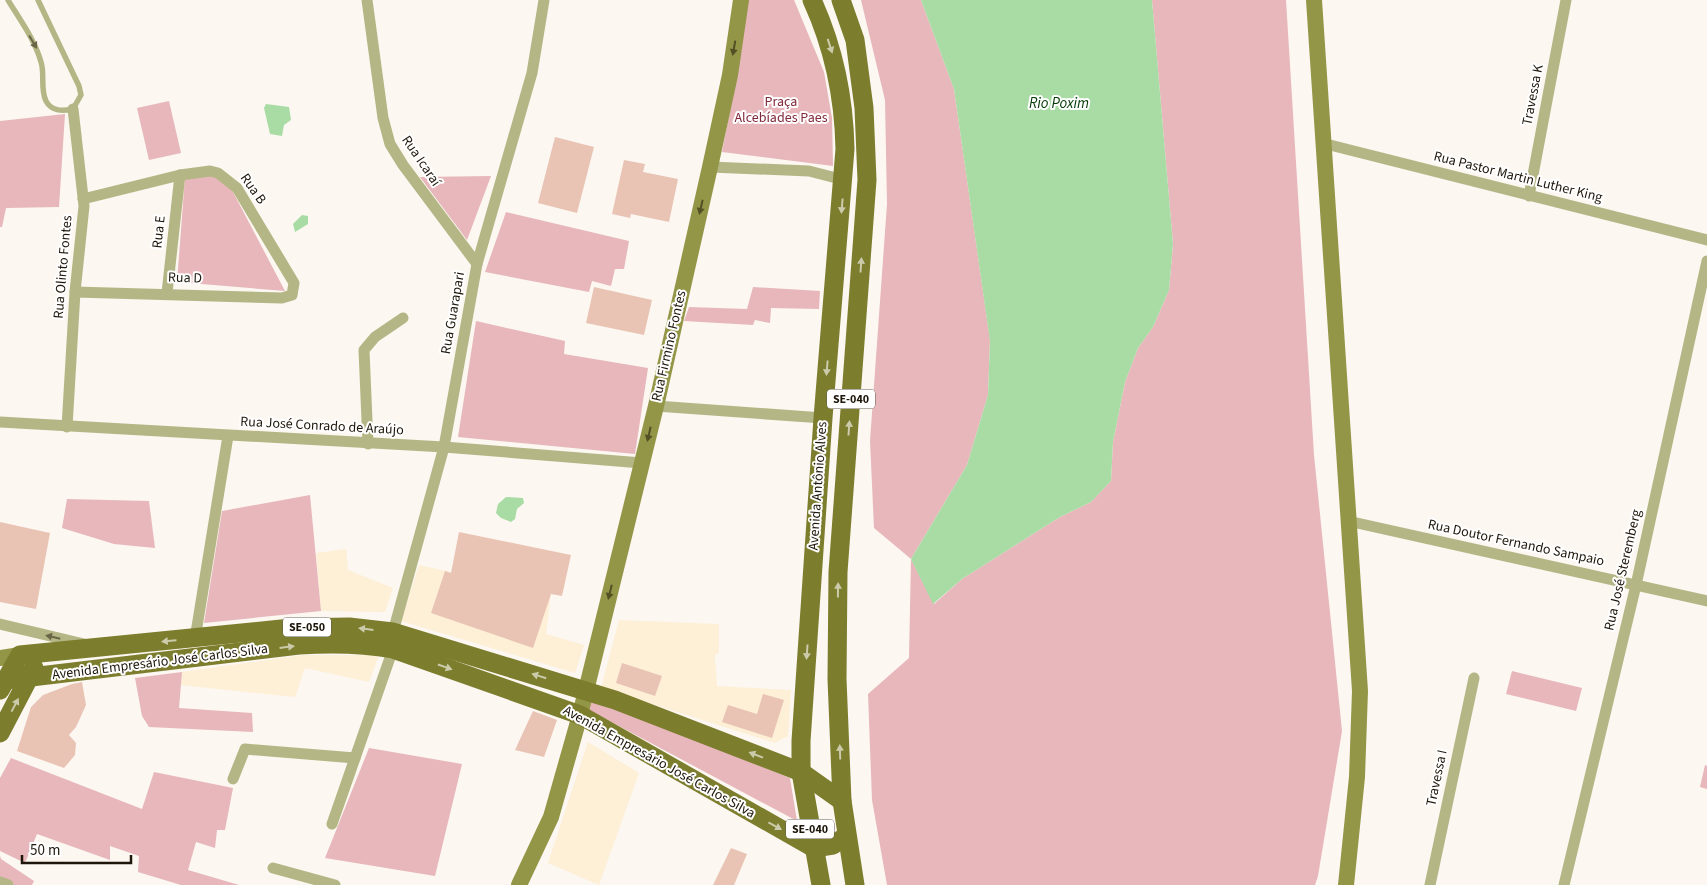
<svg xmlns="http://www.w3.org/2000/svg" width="1707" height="885" viewBox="0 0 1707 885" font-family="'Source Sans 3',sans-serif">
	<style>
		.built { fill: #feefd7 }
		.green { fill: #e7b7bb }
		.water { fill: #a9dba5 }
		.building { fill: #e9c4b4 }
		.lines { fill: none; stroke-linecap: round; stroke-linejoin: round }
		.lane { stroke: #b4b785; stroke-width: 5.5 }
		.street { stroke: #b4b785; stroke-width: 11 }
		.secondary { stroke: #949647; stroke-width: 16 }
		.primary { stroke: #7c7d2d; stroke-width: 19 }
		.oneway { fill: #696648 }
		.oneway2 { fill: #cbcbab }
		.oneway3 { fill: #535025 }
		.labels { text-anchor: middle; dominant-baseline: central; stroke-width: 4; stroke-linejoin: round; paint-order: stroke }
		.shield { fill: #fff; stroke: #625c54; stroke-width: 1 }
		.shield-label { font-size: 12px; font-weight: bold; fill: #1e160a }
		.street-label { font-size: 14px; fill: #1e160a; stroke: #fff }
		.park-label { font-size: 14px; fill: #822a3b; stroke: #fff }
		.water-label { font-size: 15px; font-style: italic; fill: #023803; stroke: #fff }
	</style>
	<rect width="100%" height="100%" fill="#fcf7f1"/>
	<!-- built -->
	<g class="built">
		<polygon points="346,549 348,570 393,588 385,612 321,611 316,553"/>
		<polygon points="419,565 551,594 546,634 584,645 575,673 401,621"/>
		<polygon points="619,620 719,624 719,653 715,655 717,686 791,690 788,736 775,743 601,688"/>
		<polygon points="303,655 379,655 369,682 305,668 295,697 180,685 182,672"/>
		<polygon points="588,742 639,773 599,885 548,863"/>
	</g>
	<!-- green -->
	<g class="green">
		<polygon points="743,0 794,0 824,72 832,118 833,166 722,152 742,47"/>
		<polygon points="861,0 921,0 954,89 990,340 988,395 967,465 911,559 934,604 962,579 1060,517 1091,502 1111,481 1113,442 1125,382 1138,348 1153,327 1169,290 1173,244 1152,0 1286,0 1314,455 1342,731 1318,876 1315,885 887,885 872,800 868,694 909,658 911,559 874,528 870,441 887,204 885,100"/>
		<polygon points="169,101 181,153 149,160 137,108"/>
		<polygon points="65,114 59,207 6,208 2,227 0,227 0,121"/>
		<polygon points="223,173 285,291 177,282 185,177"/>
		<polygon points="491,176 467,240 420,177"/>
		<polygon points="506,212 629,241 624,269 615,269 611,286 592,281 589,292 485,272"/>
		<polygon points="753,287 820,291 819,309 771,308 770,323 755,320 753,325 684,321 689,307 747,309"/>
		<polygon points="476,321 565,341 564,354 648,368 635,454 458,437"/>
		<polygon points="310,495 321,611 204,623 222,511"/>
		<polygon points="67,499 149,501 155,548 114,544 62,528"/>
		<polygon points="1512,671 1582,688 1576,711 1506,694"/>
		<polygon points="182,672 179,708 252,713 253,732 149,727 142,716 135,678"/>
		<polygon points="590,698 790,778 797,821 587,709"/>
		<polygon points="369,748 462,764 435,876 325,858"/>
		<polygon points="11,758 142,809 154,772 233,788 225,830 217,830 215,848 196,842 188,870 239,885 181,885 138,872 139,856 110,846 110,860 37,834 25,863 0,851 0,778"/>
		<polygon points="1705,765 1707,766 1707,789 1700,787"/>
		<polygon points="0,856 1,859 34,881 32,885 0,885"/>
	</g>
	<!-- water -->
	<g class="water">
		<polygon points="921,0 1152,0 1173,244 1169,290 1153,327 1138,348 1125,382 1113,442 1111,481 1091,502 1060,517 962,579 933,604 911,559 967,465 988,395 990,341 954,89"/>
		<polygon points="266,104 289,107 291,120 284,125 282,136 270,134 264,108"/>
		<polygon points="302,215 308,216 308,224 295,232 293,224"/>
		<polygon points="506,497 523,498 524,503 517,509 515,519 511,522 501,518 496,513 498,504"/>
	</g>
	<!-- building -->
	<g class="building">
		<polygon points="555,137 594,147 577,213 538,203"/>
		<polygon points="624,160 645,164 643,172 678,179 669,222 631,214 630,218 612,214"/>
		<polygon points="594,287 652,300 644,335 586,323"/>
		<polygon points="0,522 50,533 36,609 0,602"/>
		<polygon points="459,532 571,555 562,596 551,594 533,648 431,613 445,571 451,573"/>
		<polygon points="622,663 662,676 655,696 616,683"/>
		<polygon points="82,682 86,705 76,727 69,735 76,743 75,755 64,768 17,751 31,707 43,695 72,684"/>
		<polygon points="763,694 784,700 772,738 722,722 728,705 757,714"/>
		<polygon points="533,711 557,720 544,757 515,750"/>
		<polygon points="731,848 747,854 734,885 713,885"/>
	</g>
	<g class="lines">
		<!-- lane -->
		<path class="lane" d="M8 0C20 20 35 40 41 62 45 74 40 89 46 101 52 112 63 111 73 109L81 95 79 86 38 0"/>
		<!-- street -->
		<g class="street">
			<polyline points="367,0 383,118 390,144 403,165 477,264"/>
			<polyline points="1322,143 1707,240"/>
			<polyline points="710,167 809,171 844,180"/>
			<polyline points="1529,196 1566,0"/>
			<polyline points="75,292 282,298 292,295 294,283 237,188 218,173 210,171 180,175 83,199"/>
			<polyline points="167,293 180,175"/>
			<polyline points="656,406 823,418"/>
			<polyline points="0,422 444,447 642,463"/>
			<polyline points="67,427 75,292 84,206 73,109"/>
			<polyline points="368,444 364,350 375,337 403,318"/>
			<polyline points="1348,521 1707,601"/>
			<polyline points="0,624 84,644"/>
			<polyline points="393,632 444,447 477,264 532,73 544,0"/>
			<polyline points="195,639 228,436"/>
			<polyline points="233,779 245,749 355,758"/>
			<polyline points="332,824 393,649"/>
			<polyline points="273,868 335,885"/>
			<polyline points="0,882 8,885"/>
			<polyline points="1430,885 1474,678"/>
			<polyline points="1564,885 1636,585 1707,261"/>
		</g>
		<!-- secondary -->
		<g class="secondary">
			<polyline points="1314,0 1360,691 1357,777 1346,885"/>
			<polyline points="0,658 20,655"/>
			<polyline points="519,885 551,817 580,715 656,406 710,167 730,75 741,0"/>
		</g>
		<!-- primary -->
		<g class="primary">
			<path d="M812 0C834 48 844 97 845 149L823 418 801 741V772L821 885"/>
			<polyline points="841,0 855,40 864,108 867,180 838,572 837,679 842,801 855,885"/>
			<path d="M6 680 299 645C331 643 361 643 393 649L580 715 814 848 833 845 846 836"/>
			<polyline points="0,690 20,655 291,628 349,627 393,632 615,700 801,772 842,801"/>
			<polyline points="0,733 34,668"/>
		</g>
	</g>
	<!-- one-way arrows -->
	<defs><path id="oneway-solid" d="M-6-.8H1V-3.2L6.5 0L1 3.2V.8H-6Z" transform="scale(1.25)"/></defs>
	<g class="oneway">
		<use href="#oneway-solid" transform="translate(33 42) rotate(59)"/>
		<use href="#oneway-solid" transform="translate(53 637) rotate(-167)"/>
	</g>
	<g class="oneway2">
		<use href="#oneway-solid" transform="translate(830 46) rotate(72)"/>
		<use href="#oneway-solid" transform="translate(842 206) rotate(95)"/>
		<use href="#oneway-solid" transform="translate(861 265) rotate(-86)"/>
		<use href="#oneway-solid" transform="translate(827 368) rotate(95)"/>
		<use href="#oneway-solid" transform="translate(849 428) rotate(-86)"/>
		<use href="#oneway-solid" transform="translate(838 590) rotate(-89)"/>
		<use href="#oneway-solid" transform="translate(366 629) rotate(-173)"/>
		<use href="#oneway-solid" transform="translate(169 641) rotate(175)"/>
		<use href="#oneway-solid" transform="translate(287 647) rotate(-7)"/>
		<use href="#oneway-solid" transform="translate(807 652) rotate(94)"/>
		<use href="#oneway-solid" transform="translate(445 667) rotate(19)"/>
		<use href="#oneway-solid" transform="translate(539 676) rotate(-163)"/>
		<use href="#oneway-solid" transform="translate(15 705) rotate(-62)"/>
		<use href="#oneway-solid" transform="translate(840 752) rotate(-92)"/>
		<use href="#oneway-solid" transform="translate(756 755) rotate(-159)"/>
		<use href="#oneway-solid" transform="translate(775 826) rotate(29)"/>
	</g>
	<g class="oneway3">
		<use href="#oneway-solid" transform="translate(734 48) rotate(100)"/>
		<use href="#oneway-solid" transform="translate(701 207) rotate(103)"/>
		<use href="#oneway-solid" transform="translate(649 434) rotate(103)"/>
		<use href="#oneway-solid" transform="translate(610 592) rotate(104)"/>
	</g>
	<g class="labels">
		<!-- shield labels -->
		<g class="shield">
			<rect x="827" y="389.5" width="48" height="19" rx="4"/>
			<rect x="283" y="617.5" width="48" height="19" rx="4"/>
			<rect x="786" y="819.5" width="48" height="19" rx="4"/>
		</g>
		<g class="shield-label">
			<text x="851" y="399">SE-040</text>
			<text x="307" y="627">SE-050</text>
			<text x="810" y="829">SE-040</text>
		</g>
		<!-- street labels -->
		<g class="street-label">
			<text transform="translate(1533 95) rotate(-79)">Travessa K</text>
			<text transform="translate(421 161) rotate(56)">Rua Icaraí</text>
			<text transform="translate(1518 177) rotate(14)">Rua Pastor Martin Luther King</text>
			<text transform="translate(253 189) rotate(55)">Rua B</text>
			<text transform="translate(159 232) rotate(-84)">Rua E</text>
			<text transform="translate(63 267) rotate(-85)">Rua Olinto Fontes</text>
			<text transform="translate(185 278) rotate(2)">Rua D</text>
			<text transform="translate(453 313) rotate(-80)">Rua Guarapari</text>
			<text transform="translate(669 346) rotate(-77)">Rua Firmino Fontes</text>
			<text transform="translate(322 426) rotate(3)">Rua José Conrado de Araújo</text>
			<text transform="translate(818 486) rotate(-86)">Avenida Antônio Alves</text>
			<text transform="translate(1516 543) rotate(12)">Rua Doutor Fernando Sampaio</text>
			<text transform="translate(1623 570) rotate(-77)">Rua José Steremberg</text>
			<text transform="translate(160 662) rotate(-7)">Avenida Empresário José Carlos Silva</text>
			<text transform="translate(659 762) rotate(29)">Avenida Empresário José Carlos Silva</text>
			<text transform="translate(1437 778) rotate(-78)">Travessa I</text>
		</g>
		<!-- park labels -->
		<g class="park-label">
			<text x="781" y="102">Praça<tspan x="781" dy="16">Alcebíades Paes</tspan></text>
		</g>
		<!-- water labels -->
		<g class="water-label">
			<text x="1059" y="103">Rio Poxim</text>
		</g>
	</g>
	<!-- scale -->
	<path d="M22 855v8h109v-8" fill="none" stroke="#1e160a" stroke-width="2.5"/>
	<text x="30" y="855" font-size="15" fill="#1e160a" stroke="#ffffff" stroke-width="4" paint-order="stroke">50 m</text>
</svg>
